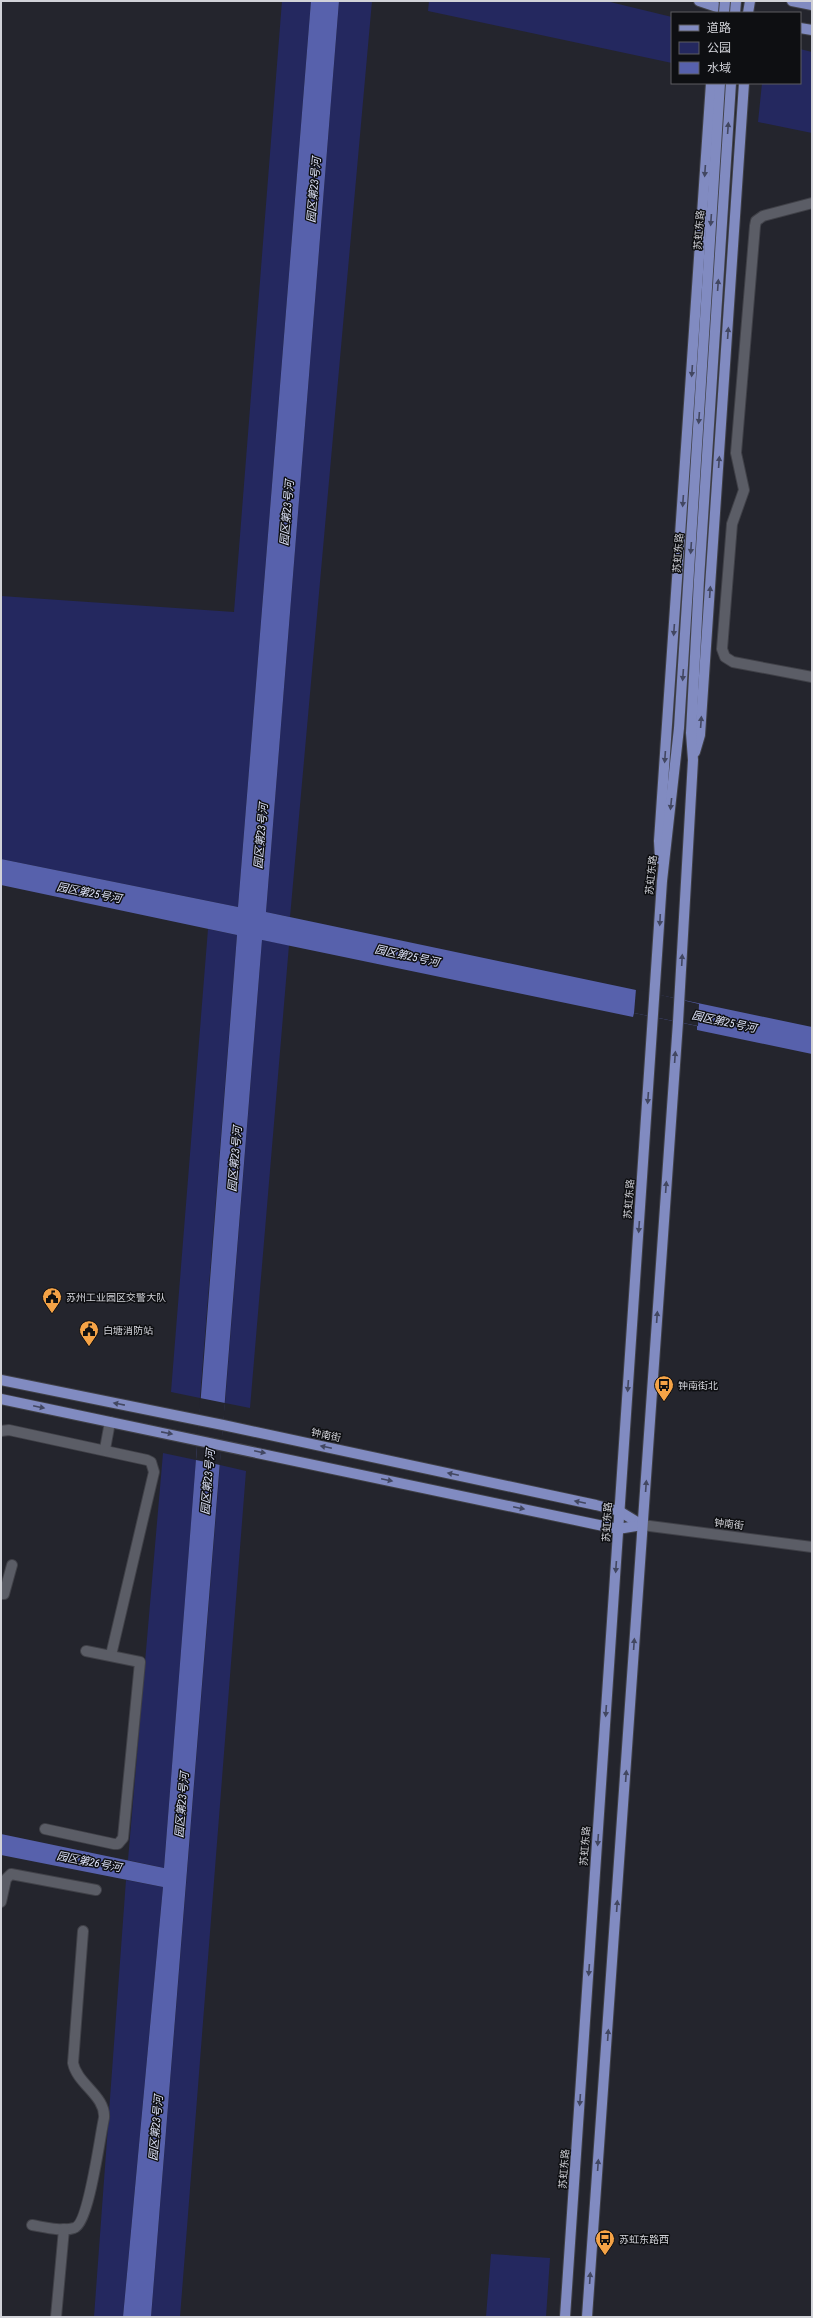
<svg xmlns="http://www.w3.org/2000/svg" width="813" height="2318" viewBox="0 0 813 2318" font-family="'Roboto Condensed','Noto Sans SC',sans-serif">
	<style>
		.green { fill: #24285f }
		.water { fill: #5761ac }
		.pier { fill: #24252d }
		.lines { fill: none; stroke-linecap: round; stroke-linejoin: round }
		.minor-casing { stroke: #404148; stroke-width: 12 }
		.major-casing { stroke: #404148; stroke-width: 12 }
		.minor { stroke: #5b5d66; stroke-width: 10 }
		.major { stroke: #818bc1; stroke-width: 10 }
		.major-bridge-casing { stroke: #404148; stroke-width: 12; stroke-linecap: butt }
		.major-bridge { stroke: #818bc1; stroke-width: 10 }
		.oneway { fill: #424761 }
		.labels { text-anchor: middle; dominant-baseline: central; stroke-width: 3; stroke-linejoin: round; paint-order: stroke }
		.street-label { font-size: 10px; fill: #d1d2d8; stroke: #0e0f12 }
		.poi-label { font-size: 10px; fill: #d1d2d8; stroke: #0e0f12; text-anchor: start }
		.water-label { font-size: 11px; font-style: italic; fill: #dee3f9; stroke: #0e0f12 }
	</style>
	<rect width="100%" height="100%" fill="#24252d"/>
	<!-- green -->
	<g class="green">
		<polygon points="282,1 311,1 238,907 1,859 1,596 234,612"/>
		<polygon points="339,1 372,1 290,917 266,912"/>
		<polygon points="429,1 606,1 672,17 672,63 428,11"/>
		<polygon points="800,49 812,52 812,133 758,122 762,83 800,83"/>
		<polygon points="208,929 237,935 200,1398 171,1392"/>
		<polygon points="262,940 289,945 250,1408 225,1403"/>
		<polygon points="163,1453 196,1460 164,1868 128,1860"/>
		<polygon points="220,1465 246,1471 180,2317 151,2317"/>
		<polygon points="126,1880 163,1887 123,2317 94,2317"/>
		<polygon points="491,2254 550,2258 546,2317 486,2317"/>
	</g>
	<!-- water -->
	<polygon class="water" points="311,1 339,1 266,912 812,1027 812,1054 697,1030 697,1026 639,1014 634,1013 633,1017 262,940 151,2317 123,2317 163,1887 1,1855 1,1834 164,1868 237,935 1,885 1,859 238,907"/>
	<!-- pier -->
	<g class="pier">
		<polygon points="636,989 699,1004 698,1026 634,1013"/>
		<polygon points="200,1398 225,1403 220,1465 196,1460"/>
	</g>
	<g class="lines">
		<defs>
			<g id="minor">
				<polyline points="812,203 763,216 756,221 755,226 736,453 744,490 732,524 722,649 725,657 733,662 812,677"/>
				<polyline points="1,1431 9,1430 147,1460 151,1462 154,1472 111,1655"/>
				<polyline points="105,1449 110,1422"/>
				<polyline points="642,1525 812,1547"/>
				<polyline points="1,1594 4,1594 12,1565"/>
				<polyline points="45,1829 114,1844 118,1844 123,1838 140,1662 86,1651"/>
				<polyline points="1,1902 6,1879 11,1874 96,1890"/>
				<path d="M32 2225C44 2227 63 2232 74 2228 89 2224 100 2135 104 2118 106 2096 77 2084 73 2063L83 1931"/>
				<polyline points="56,2317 64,2229"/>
			</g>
			<g id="major">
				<polyline points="699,1 732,12"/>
				<polyline points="792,1 812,5"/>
				<polyline points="748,13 750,1"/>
				<polyline points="800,28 812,30"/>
				<polyline points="695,752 700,735 744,83"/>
				<polyline points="660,859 659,841 711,83"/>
				<polyline points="1,1380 223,1425 596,1505 619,1511 642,1525"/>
				<polyline points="1,1399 594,1524 618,1529 642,1525"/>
				<polyline points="565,2317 662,881 679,728 720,83"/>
				<polyline points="587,2317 678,1022 693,760 691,733 699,580 731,83"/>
			</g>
		</defs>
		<!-- minor casing -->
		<use href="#minor" class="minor-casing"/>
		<!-- major casing -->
		<use href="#major" class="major-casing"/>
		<!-- minor -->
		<use href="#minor" class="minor"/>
		<!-- major -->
		<use href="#major" class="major"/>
		<defs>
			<g id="major-bridge">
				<polyline points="724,13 725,1"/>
				<polyline points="735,13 736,1"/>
			</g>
		</defs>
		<!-- major-bridge casing -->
		<use href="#major-bridge" class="major-bridge-casing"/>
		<!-- major-bridge -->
		<use href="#major-bridge" class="major-bridge"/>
	</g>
	<!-- one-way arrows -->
	<defs><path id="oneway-solid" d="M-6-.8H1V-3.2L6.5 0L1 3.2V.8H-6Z"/></defs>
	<g class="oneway">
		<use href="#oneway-solid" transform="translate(728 128) rotate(-86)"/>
		<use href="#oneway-solid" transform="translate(705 171) rotate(94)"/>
		<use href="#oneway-solid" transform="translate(711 220) rotate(94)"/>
		<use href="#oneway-solid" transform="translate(718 285) rotate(-86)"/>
		<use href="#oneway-solid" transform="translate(728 333) rotate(-86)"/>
		<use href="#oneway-solid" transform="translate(692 371) rotate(94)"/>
		<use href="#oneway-solid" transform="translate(699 418) rotate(94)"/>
		<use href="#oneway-solid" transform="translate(719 462) rotate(-86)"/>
		<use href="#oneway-solid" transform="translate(683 501) rotate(94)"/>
		<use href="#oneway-solid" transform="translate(691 548) rotate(94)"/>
		<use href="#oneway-solid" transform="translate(710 592) rotate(-86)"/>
		<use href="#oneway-solid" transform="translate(674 630) rotate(94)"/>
		<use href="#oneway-solid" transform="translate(683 675) rotate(94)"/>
		<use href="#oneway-solid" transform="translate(701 722) rotate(-86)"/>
		<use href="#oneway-solid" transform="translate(665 757) rotate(94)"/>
		<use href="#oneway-solid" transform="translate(671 804) rotate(96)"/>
		<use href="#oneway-solid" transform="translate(660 920) rotate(93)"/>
		<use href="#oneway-solid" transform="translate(682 960) rotate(-87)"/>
		<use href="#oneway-solid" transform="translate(675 1057) rotate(-86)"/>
		<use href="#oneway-solid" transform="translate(648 1098) rotate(94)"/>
		<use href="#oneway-solid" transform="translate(666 1187) rotate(-86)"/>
		<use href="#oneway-solid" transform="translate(639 1227) rotate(94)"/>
		<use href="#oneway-solid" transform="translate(657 1317) rotate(-86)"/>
		<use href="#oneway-solid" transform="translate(628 1386) rotate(94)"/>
		<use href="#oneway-solid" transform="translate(119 1404) rotate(-169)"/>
		<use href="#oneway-solid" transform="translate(39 1407) rotate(12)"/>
		<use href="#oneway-solid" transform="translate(167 1433) rotate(11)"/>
		<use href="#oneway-solid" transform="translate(326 1447) rotate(-168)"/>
		<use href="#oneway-solid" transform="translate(260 1452) rotate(12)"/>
		<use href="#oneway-solid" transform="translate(453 1474) rotate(-168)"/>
		<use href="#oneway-solid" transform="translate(387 1480) rotate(12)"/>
		<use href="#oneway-solid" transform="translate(646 1486) rotate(-86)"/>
		<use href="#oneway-solid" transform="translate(580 1502) rotate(-168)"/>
		<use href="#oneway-solid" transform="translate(519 1508) rotate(12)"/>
		<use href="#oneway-solid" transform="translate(616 1567) rotate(94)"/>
		<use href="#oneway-solid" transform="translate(634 1644) rotate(-86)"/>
		<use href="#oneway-solid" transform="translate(606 1711) rotate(94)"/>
		<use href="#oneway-solid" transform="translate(626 1776) rotate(-86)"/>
		<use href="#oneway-solid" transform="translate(598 1840) rotate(94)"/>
		<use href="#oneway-solid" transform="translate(617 1906) rotate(-86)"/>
		<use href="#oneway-solid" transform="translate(589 1970) rotate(94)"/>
		<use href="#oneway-solid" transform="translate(608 2035) rotate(-86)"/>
		<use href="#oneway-solid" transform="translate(580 2100) rotate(94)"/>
		<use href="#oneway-solid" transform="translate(598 2165) rotate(-86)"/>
		<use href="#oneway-solid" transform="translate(590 2278) rotate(-86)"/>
	</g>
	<!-- icons -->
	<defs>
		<symbol id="civic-pin" viewBox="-11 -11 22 30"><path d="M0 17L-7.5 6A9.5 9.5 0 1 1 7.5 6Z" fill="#f5a346" stroke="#0e0f12"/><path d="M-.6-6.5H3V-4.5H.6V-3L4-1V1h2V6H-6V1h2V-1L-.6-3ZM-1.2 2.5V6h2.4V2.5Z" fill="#111"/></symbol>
		<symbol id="bus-pin" viewBox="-11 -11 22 30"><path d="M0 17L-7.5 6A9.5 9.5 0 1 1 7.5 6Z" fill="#f5a346" stroke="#0e0f12"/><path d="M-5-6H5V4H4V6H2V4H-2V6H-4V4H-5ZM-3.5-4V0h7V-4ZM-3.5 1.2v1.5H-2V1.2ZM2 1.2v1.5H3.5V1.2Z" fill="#111"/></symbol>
	</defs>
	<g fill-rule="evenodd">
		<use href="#civic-pin" x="41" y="1286" width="22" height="30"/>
		<use href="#civic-pin" x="78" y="1319" width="22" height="30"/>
		<use href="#bus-pin" x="653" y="1374" width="22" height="30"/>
		<use href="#bus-pin" x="594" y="2228" width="22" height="30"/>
	</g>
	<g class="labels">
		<!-- street labels -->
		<g class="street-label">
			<text transform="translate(699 230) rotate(-86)">苏虹东路</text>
			<text transform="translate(678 553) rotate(-86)">苏虹东路</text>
			<text transform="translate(651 875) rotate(-84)">苏虹东路</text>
			<text transform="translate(629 1199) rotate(-86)">苏虹东路</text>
			<text transform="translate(326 1435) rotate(12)">钟南街</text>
			<text transform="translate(607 1522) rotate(-87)">苏虹东路</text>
			<text transform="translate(729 1524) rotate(7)">钟南街</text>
			<text transform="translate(585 1846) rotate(-86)">苏虹东路</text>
			<text transform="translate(564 2169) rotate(-86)">苏虹东路</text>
		</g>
		<!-- poi labels -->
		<g class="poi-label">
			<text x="66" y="1297">苏州工业园区交警大队</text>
			<text x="103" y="1330">白塘消防站</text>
			<text x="678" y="1385">钟南街北</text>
			<text x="619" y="2239">苏虹东路西</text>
		</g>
		<!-- water labels -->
		<g class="water-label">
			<text transform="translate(314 190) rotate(-85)">园区第23号河</text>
			<text transform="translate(287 513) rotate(-85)">园区第23号河</text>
			<text transform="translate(261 836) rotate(-85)">园区第23号河</text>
			<text transform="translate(89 893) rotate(11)">园区第25号河</text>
			<text transform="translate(407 956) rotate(12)">园区第25号河</text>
			<text transform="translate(724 1022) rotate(12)">园区第25号河</text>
			<text transform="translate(235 1159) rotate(-85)">园区第23号河</text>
			<text transform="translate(208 1482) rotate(-85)">园区第23号河</text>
			<text transform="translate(182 1805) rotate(-85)">园区第23号河</text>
			<text transform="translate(89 1862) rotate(11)">园区第26号河</text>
			<text transform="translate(156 2128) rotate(-85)">园区第23号河</text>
		</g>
	</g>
	<!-- border -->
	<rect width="813" height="2318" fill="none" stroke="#d1d2d8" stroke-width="4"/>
	<!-- legend -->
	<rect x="671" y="12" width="130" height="72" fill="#0e0f12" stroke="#5c5d61"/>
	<rect x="679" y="25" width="20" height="6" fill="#818bc1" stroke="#5c5d61"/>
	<text x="707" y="32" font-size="12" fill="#d1d2d8">道路</text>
	<rect x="679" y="42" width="20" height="12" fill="#24285f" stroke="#5c5d61"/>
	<text x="707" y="52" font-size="12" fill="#d1d2d8">公园</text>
	<rect x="679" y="62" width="20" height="12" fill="#5761ac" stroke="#5c5d61"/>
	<text x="707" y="72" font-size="12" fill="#d1d2d8">水域</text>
</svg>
